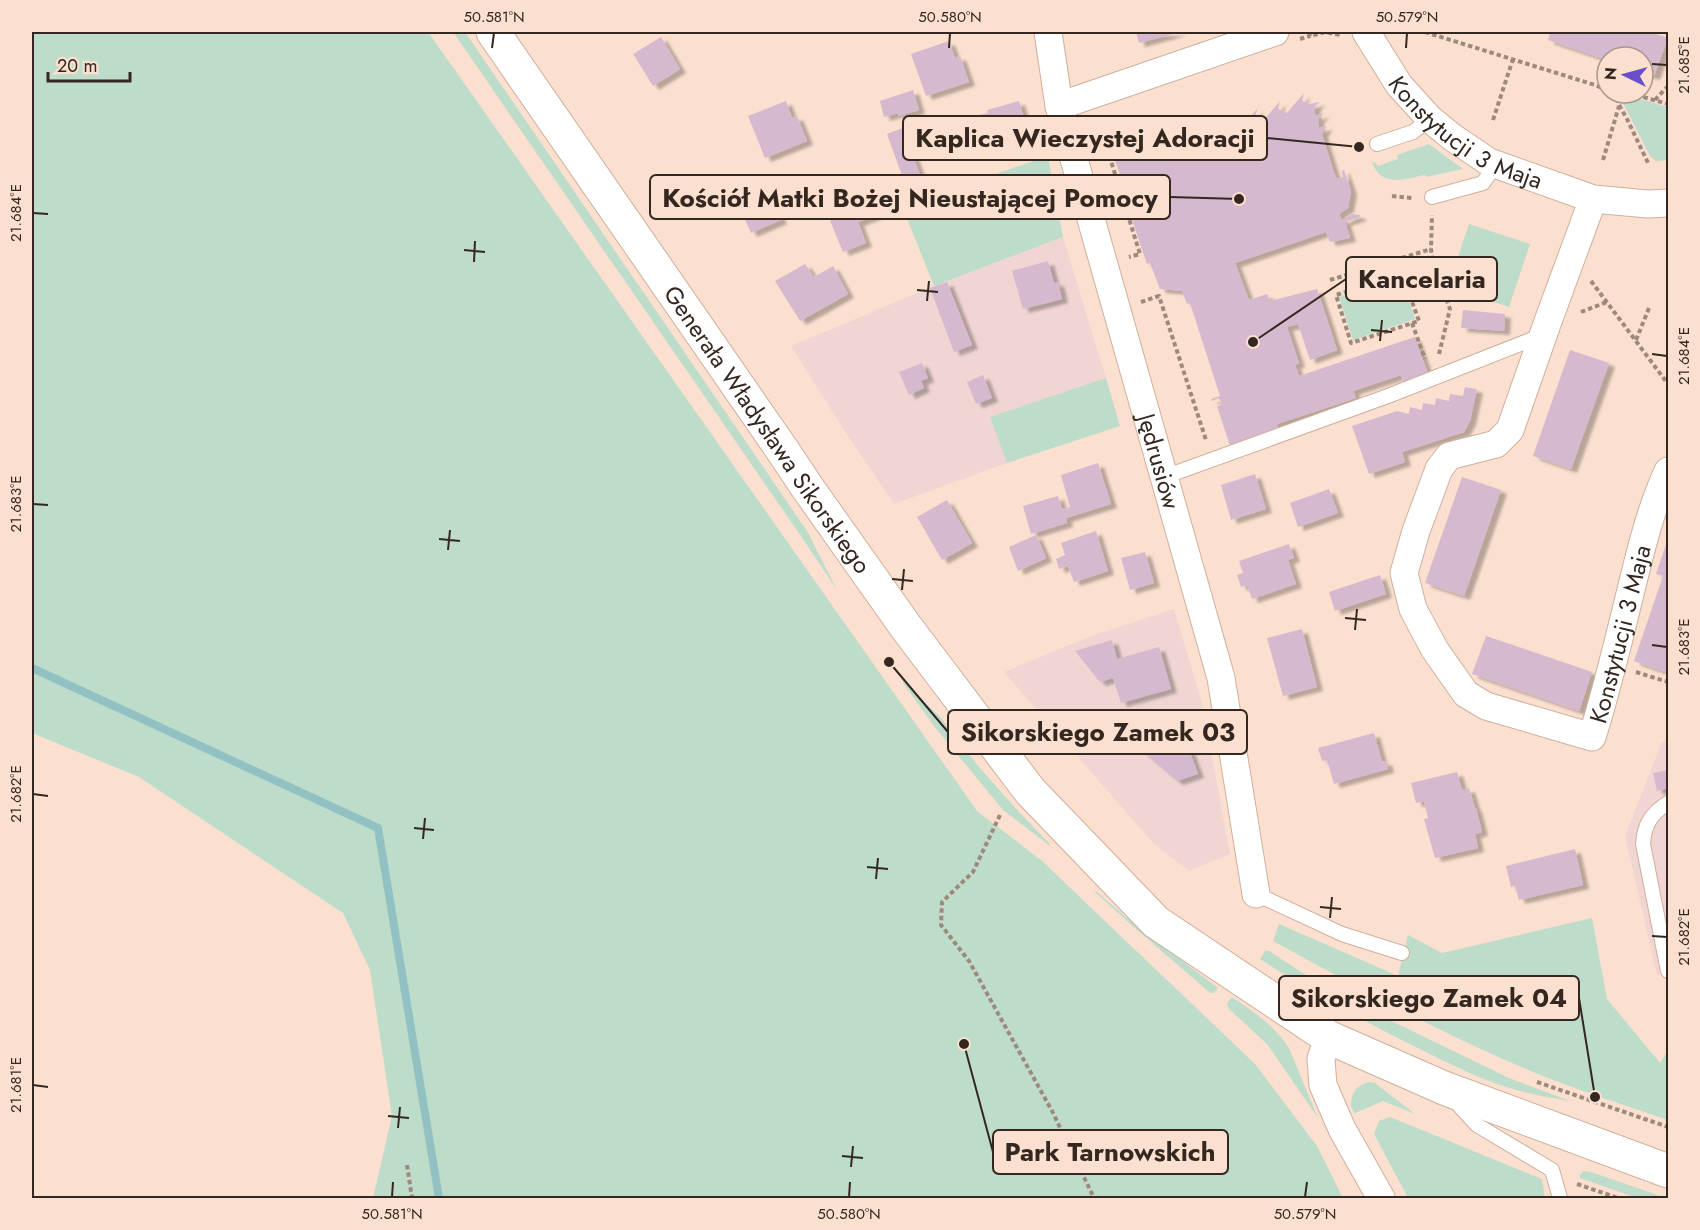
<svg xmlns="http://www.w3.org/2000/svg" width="1700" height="1230" viewBox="0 0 1700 1230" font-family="Jost,sans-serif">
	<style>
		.commercial { fill: #f0d5d3 }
		.green { fill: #bddcca }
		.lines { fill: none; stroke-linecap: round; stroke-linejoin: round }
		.stream { stroke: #92c1c3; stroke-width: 8 }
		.building { fill: #d6b8cf; filter: url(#shadow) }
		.service-casing { stroke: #cfaf9c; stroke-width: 16 }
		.minor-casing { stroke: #cfaf9c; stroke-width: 29 }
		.tertiary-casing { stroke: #cfaf9c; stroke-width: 35 }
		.path { stroke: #9e897d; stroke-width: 4; stroke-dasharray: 4.5 3; stroke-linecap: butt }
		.service { stroke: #fff; stroke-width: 14 }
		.minor { stroke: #fff; stroke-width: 27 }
		.tertiary { stroke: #fff; stroke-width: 33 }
		.ticks { fill: none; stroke: #342720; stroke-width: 2 }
		.labels { text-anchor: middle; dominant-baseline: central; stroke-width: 4.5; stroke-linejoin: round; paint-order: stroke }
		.street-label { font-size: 24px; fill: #342720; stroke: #fbe0d0 }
		.leader { fill: none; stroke: #342720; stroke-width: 2 }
		.callout-dot { fill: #342720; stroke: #fbe0d0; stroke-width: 2 }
		.callout { fill: #fbe0d0; stroke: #342720; stroke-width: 2 }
		.callout-label { font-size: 26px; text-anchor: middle; font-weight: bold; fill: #342720 }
		.neatline { fill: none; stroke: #342720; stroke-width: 2 }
		.ticks-label { font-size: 15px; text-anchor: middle; fill: #342720 }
	</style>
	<defs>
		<filter id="shadow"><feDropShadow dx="6" dy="4" stdDeviation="1.5" flood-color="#0004"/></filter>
	</defs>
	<rect width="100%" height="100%" fill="#fbe0d0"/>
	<!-- commercial -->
	<g class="commercial">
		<polygon points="1063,237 1106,378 991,417 1007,463 894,504 842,427 791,346 934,286"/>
		<polygon points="1174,609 1202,703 1230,854 1189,871 1154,844 1004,672 1091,636"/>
		<polygon points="1668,740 1668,973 1657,975 1625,836 1662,742"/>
	</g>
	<!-- green -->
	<g class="green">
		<polygon points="32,32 428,32 977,811 1042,861 1255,1064 1317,1146 1343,1198 373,1198 392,1116 370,970 343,913 139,777 32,733"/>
		<polygon points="453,32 465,32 807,531 837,590 805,542"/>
		<polygon points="1626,95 1668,107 1668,160 1656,161 1650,156 1622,101"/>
		<path d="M1429 144 1463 169 1426 177 1425 175C1404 179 1383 188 1372 163L1375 162 1378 166 1398 159 1397 155Z"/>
		<polygon points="1048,156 1063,237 934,286 902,206"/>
		<polygon points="1469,224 1530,244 1509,307 1448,287"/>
		<polygon points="1401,277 1415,319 1353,340 1339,297"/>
		<polygon points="1106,378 1120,426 1007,463 990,417"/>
		<polygon points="903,681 941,718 979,767 1018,811 1050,844 1049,845 1003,810 934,726 903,683"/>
		<polygon points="1096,891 1135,925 1218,988 1214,993 1211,993 1208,991 1136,929 1095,892"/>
		<path d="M1592 918 1607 999 1660 1063 1668 1050V1120C1628 1106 1587 1093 1548 1078 1452 1040 1363 990 1273 941L1279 924 1398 976 1408 935 1442 953Z"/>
		<path d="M1265 951H1269L1331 991 1346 999 1509 1078 1570 1101C1553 1098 1534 1095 1517 1090 1486 1082 1456 1067 1428 1053 1370 1025 1314 994 1260 959Z"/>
		<path d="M1232 997C1255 1013 1273 1024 1289 1048L1318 1118 1267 1044 1229 1009 1227 1004Z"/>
		<path d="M1369 1082 1375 1083 1415 1114 1383 1101 1355 1113 1351 1107C1351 1093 1356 1085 1369 1082Z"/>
		<polygon points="1390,1117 1542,1179 1545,1198 1408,1198 1374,1134 1379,1121"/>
		<polygon points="1584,1171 1591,1172 1666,1198 1637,1198 1580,1178 1579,1176"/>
	</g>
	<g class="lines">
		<!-- stream -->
		<polyline class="stream" points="32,668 378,828 439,1198"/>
	</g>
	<!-- building -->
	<g class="building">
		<polygon points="1136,32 1180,32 1139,43"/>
		<polygon points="1546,32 1650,32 1668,38 1654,76 1643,73 1643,57 1607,57 1607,60 1548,40 1550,33"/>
		<polygon points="661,37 680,69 653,86 633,54"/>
		<polygon points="949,41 955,58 960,56 969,82 926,96 911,54"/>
		<polygon points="913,90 919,110 899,116 898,113 884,117 880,101"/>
		<polygon points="1304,93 1302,101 1309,104 1320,102 1315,106 1314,111 1316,116 1324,113 1319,118 1318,122 1319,128 1327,126 1322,133 1323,137 1334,173 1337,179 1343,177 1342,171 1344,170 1351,191 1348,208 1339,214 1342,220 1352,214 1360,215 1360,217 1345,222 1350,238 1330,242 1326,232 1235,263 1249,300 1267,294 1270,301 1317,289 1337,350 1310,360 1298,324 1287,327 1299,363 1295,365 1299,376 1415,337 1428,374 1403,382 1401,375 1353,391 1356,398 1277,424 1279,430 1230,446 1217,406 1222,405 1219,398 1212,401 1211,399 1220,396 1191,306 1189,303 1187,304 1182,291 1160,289 1150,263 1147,264 1126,202 1129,201 1108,140 1161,122 1170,151 1187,133 1186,139 1194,143 1210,124 1209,131 1216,136 1233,118 1233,122 1240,128 1258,108 1255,116 1263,121 1280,101 1278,109 1287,113"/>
		<polygon points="786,101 792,118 797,116 807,141 765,158 748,116"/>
		<polygon points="1019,101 1029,137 988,148 979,115 988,113 987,110"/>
		<polygon points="903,128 924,186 908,192 887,134"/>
		<polygon points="762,177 781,220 751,233 732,190"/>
		<polygon points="888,190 895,208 858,222 866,243 843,252 827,213"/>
		<polygon points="1048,261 1054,283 1058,282 1062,299 1023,309 1012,271"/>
		<polygon points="805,264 814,277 833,266 848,294 800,321 775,281"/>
		<polygon points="947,282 972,345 954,352 930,288"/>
		<polygon points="1463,310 1505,314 1504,331 1461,328"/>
		<polygon points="1570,350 1609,363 1571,469 1533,456"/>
		<polygon points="922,363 928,378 921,381 924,388 909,395 899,372"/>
		<polygon points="983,375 992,398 976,404 967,382"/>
		<polygon points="1465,387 1477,389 1470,421 1464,432 1402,452 1405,462 1369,474 1352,426 1397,411 1409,414 1410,407 1422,410 1423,403 1435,405 1436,398 1449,401 1450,394 1463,396"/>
		<polygon points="1098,463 1111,504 1066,518 1067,523 1031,534 1023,506 1058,496 1062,509 1070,507 1061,475"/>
		<polygon points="1255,474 1266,509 1231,520 1221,485"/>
		<polygon points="1462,477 1501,490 1464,596 1425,583"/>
		<polygon points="1329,489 1338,513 1298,527 1290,503"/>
		<polygon points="947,500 972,543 942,560 917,517"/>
		<polygon points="1096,531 1108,571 1074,582 1068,566 1059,569 1056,559 1065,555 1061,543"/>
		<polygon points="1036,535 1046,558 1018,571 1009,547"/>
		<polygon points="1668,538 1668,673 1634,661 1663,576 1656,574"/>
		<polygon points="1289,544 1294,558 1288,560 1296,584 1252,599 1247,585 1241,587 1237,575 1243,573 1239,561"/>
		<polygon points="1145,552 1154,583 1130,590 1121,558"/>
		<polygon points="1380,575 1386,594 1335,611 1329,592"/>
		<polygon points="1302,629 1317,687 1283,696 1267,638"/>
		<polygon points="1486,636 1592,672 1579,711 1472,674"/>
		<polygon points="1112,640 1117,659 1159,647 1171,689 1121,703 1113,678 1100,682 1075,651"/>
		<polygon points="1172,725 1177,735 1181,734 1186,742 1198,774 1177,781 1142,751 1137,741"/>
		<polygon points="1374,733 1382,762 1386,761 1388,769 1334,784 1327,760 1322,761 1318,748"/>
		<polygon points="1668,770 1668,788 1657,791 1653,773"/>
		<polygon points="1457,772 1462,790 1469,788 1475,808 1476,808 1482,832 1475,834 1478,848 1435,858 1424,819 1428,818 1424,801 1416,803 1411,783"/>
		<polygon points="1575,849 1583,885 1519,900 1515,886 1511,887 1506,866"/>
	</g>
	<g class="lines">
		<defs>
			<g id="service">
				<polyline points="1377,144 1413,132 1430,119"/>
				<polyline points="1432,197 1483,183 1496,164"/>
				<polyline points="1164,477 1388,396 1543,335"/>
				<path d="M1668 803C1652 813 1644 824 1643 844L1668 971"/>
				<polyline points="1256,894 1342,934 1402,953"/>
				<polyline points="1455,1101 1477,1125 1552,1170 1560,1198"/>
			</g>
			<g id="minor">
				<path id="s1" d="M1048 32 1059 106 1221 678 1256 894"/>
				<path id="s2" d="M1366 32 1399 85 1430 119 1452 137 1489 162 1593 199 1648 204 1668 203"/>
				<polyline points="1059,106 1275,32"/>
				<path id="s3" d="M1593 199 1547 324 1510 430 1496 444 1449 456 1439 469 1416 531 1404 573 1413 609 1435 650 1466 694 1486 706 1592 737C1607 690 1618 642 1630 594 1640 553 1650 510 1668 471"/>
				<polyline points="1328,1037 1321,1059 1323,1085 1342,1129 1381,1198"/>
			</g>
			<g id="tertiary">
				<path id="s4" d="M493 32 783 451 807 487 906 627 1030 791 1156 922 1328 1037 1444 1088 1668 1171"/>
			</g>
		</defs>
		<!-- service casing -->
		<use href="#service" class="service-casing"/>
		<!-- minor casing -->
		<use href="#minor" class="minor-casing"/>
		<!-- tertiary casing -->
		<use href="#tertiary" class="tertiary-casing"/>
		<!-- path -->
		<g class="path">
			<polyline points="1309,32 1310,36 1325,32 1340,35"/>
			<polyline points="1425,32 1595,85 1607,90"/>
			<polyline points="1300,39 1310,36"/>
			<polyline points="1612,93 1615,94 1619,105 1627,119 1649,165"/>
			<polyline points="1629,93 1668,104"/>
			<polyline points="1655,100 1668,86"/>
			<polyline points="1493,120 1513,59"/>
			<polyline points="1097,143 1105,142 1140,254 1129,257"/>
			<polyline points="1603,160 1619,106"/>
			<polyline points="1392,196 1412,198"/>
			<polyline points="1433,264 1450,309 1439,354"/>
			<polyline points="1402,274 1419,321 1351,343 1336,295 1433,264 1431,249 1432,215"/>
			<polyline points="1330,280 1431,249"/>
			<polyline points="1591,281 1668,384"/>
			<polyline points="1141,302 1159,296 1206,440"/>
			<polyline points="1581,312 1607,302"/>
			<polyline points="1412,323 1425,359"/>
			<polyline points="1636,340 1649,308"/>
			<polyline points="1636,672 1668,682"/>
			<polyline points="1000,815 973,872 942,902 941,925 969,961 1052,1111 1094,1198"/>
			<polyline points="1537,1082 1668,1127"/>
			<polyline points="407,1165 412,1198"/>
			<polyline points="1577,1184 1618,1198"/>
		</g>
		<!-- service -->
		<use href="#service" class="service"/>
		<!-- minor -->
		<use href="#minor" class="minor"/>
		<!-- tertiary -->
		<use href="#tertiary" class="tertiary"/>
	</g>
	<!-- ticks -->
	<path class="ticks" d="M492 48 494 33M949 48 950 33M1406 48 1407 33M1652 64 1667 65M33 213 48 214M464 250 485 252M474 262 475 241M917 290 938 292M927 301 929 281M1371 330 1392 332M1380 341 1382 320M1652 354 1667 356M33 504 48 505M439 539 460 541M448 550 450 530M892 579 913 581M902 590 904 569M1345 618 1366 620M1355 630 1357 609M1652 645 1667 647M33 794 48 796M414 828 434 830M423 839 425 818M867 867 888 869M876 879 878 858M1320 907 1341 909M1330 918 1332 897M1652 936 1667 937M33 1085 48 1087M388 1116 409 1118M398 1128 400 1107M842 1156 863 1158M851 1167 853 1146M392 1197 393 1182M849 1197 850 1182M1305 1197 1307 1182"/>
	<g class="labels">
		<!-- street labels -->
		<g class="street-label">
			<text stroke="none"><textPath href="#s2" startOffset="146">Konstytucji 3 Maja</textPath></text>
			<text stroke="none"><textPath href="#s4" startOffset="483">Generała Władysława Sikorskiego</textPath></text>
			<text stroke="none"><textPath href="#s1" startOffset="444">Jędrusiów</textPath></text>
			<text stroke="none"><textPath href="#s3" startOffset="818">Konstytucji 3 Maja</textPath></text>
		</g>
	</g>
	<!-- callouts -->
	<path class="leader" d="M1359 147L1267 138M1239 199L1170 197M1253 342L1346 279M889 662L948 732M1595 1097L1579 998M964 1044L993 1152"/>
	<g class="callout-dot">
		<circle cx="1359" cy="147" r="6"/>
		<circle cx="1239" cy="199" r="6"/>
		<circle cx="1253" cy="342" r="6"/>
		<circle cx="889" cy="662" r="6"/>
		<circle cx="1595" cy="1097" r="6"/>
		<circle cx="964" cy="1044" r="6"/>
	</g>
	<g class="callout">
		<rect x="903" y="116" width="364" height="44" rx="6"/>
		<rect x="650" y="175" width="520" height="44" rx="6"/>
		<rect x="1346" y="257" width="151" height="44" rx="6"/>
		<rect x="948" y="710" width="299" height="44" rx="6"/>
		<rect x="1279" y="976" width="300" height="44" rx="6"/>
		<rect x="993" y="1130" width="235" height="44" rx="6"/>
	</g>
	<g class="callout-label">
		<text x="1085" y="147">Kaplica Wieczystej Adoracji</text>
		<text x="910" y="207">Kościół Matki Bożej Nieustającej Pomocy</text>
		<text x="1422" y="288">Kancelaria</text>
		<text x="1098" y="741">Sikorskiego Zamek 03</text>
		<text x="1429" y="1007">Sikorskiego Zamek 04</text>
		<text x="1110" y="1161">Park Tarnowskich</text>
	</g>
	<!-- border -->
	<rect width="1700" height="1230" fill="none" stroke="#fbe0d0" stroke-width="66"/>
	<!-- north arrow -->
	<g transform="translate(1625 75) rotate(275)"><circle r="28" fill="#fbe0d0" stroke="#ab968a" stroke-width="1.5"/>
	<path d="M0-4.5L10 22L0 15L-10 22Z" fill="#6a4ec8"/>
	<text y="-9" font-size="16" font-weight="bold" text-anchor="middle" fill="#342720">N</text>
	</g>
	<!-- scale -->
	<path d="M48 72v9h82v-9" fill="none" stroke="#342720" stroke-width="3"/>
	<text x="57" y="72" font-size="18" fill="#342720" stroke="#fbe0d0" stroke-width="4.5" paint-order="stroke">20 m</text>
	<rect x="33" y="33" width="1634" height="1164" class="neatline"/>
	<g class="ticks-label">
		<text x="494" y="22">50.581°N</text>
		<text x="950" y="22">50.580°N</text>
		<text x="1407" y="22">50.579°N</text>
		<text transform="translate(1684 65) rotate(-90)" y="5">21.685°E</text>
		<text transform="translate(16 213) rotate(-90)" y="5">21.684°E</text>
		<text transform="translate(1684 356) rotate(-90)" y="5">21.684°E</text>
		<text transform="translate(16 504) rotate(-90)" y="5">21.683°E</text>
		<text transform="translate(1684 647) rotate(-90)" y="5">21.683°E</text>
		<text transform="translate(16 794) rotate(-90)" y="5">21.682°E</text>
		<text transform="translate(1684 937) rotate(-90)" y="5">21.682°E</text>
		<text transform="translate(16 1085) rotate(-90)" y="5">21.681°E</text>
		<text x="392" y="1219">50.581°N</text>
		<text x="849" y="1219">50.580°N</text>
		<text x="1305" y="1219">50.579°N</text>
	</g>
</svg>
